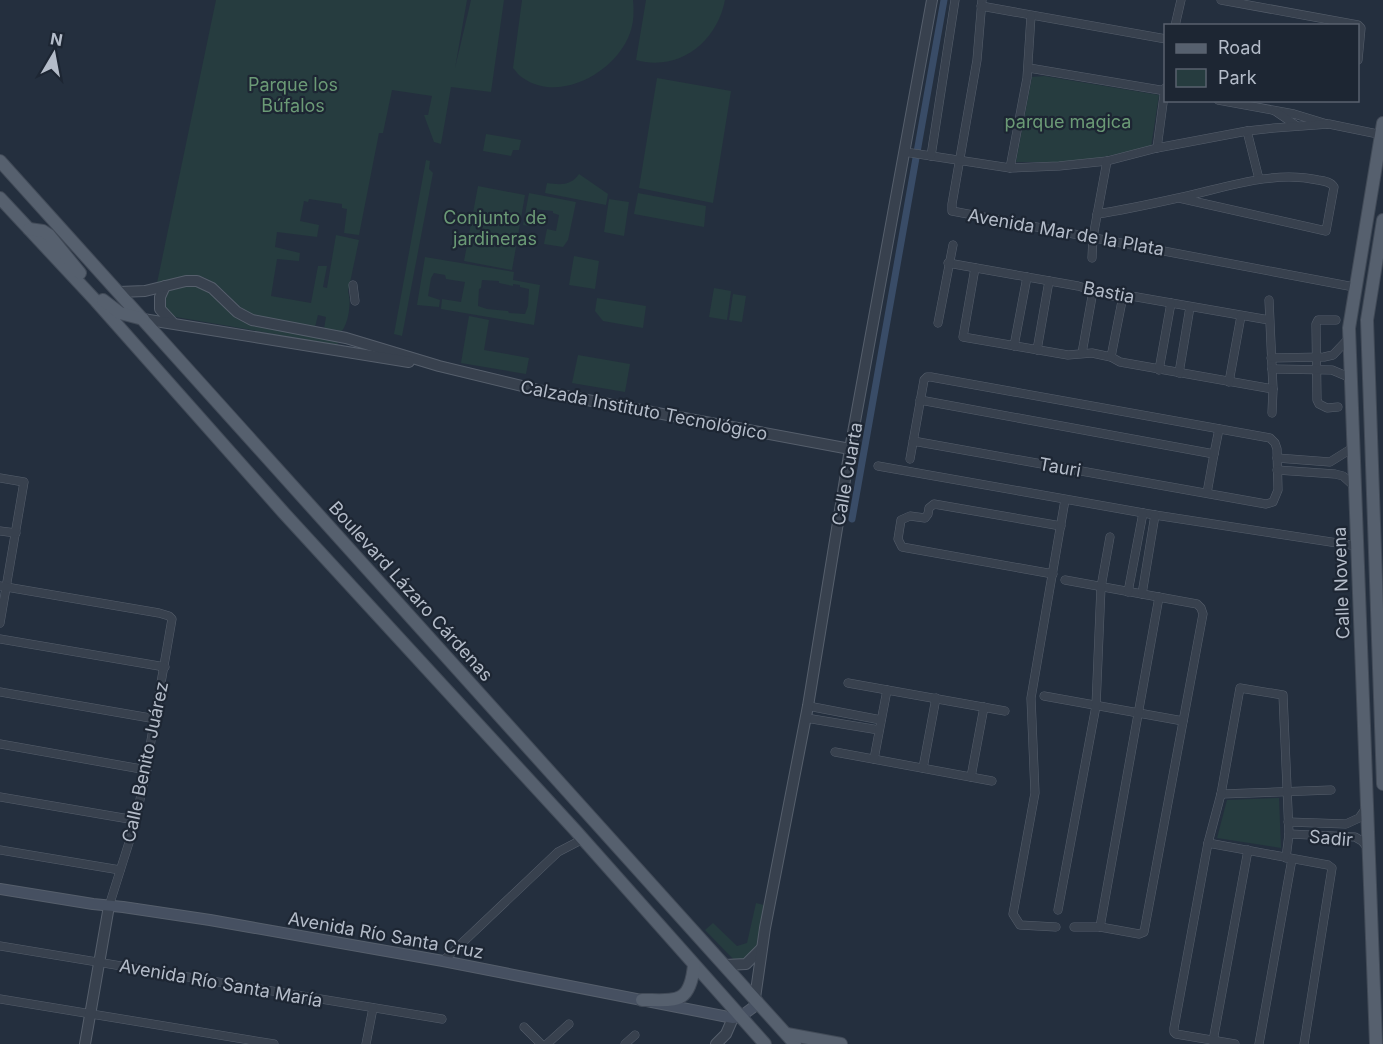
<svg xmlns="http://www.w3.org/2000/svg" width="1383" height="1044" viewBox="0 0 1383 1044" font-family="Inter,sans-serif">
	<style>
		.green { fill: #263c3f; fill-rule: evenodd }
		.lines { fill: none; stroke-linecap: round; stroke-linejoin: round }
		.canal { stroke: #394c67; stroke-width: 7 }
		.minor-casing { stroke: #565f6c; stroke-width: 9 }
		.tertiary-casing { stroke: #565f6c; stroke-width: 12 }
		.secondary-casing { stroke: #565f6c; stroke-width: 12 }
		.primary-casing { stroke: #414a57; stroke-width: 14 }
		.minor { stroke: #38414e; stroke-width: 8 }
		.tertiary { stroke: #38414e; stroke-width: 10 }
		.secondary { stroke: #465061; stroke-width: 10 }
		.primary { stroke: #56606e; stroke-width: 12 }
		.labels { text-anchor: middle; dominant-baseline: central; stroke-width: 4.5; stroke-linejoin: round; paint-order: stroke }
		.park-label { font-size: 18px; fill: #6b9a76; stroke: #1d2633 }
		.street-label { font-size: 18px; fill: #b4bcc9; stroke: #1d2633 }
	</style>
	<rect width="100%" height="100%" fill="#242f3e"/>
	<!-- green -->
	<g class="green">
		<path d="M216 0H467L455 68 471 0H504L491 92 451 87 441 144 434 142 424 115H428L432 96 392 90 383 133H379L359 235 344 233 347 209 342 208V204L309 199 308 202 304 201 300 221 319 225 317 237 277 232 275 247 300 253 299 261 277 259 271 296 311 303 318 266H327L323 287 327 288 336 235 359 240 348 292C352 302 348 325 341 332L324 329 326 317 318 315 315 327C296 324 263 322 247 312 239 307 232 299 226 293 200 268 189 275 157 283Z"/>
		<path d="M522 0H633C634 11 634 22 630 33 617 71 560 104 523 78 519 76 516 71 513 68Z"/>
		<path d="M646 0H725C717 42 679 72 636 60Z"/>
		<polygon points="1044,76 1159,95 1151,147 1079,162 1016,162 1032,77"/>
		<polygon points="657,78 731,91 713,203 639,188"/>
		<polygon points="486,134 521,140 519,150 513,150 511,156 483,151"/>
		<polygon points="426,160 430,161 429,169 433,173 402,336 394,334"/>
		<path d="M579 174 608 194 606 205 545 193 547 183C560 185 571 186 579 174Z"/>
		<polygon points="478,186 525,195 512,270 464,261"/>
		<polygon points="529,193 576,202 568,240 563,247 544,244 547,229 556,231 559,215 553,213 553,211 533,209 529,226 523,225"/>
		<polygon points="638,193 706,206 704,227 634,214"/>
		<polygon points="609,199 629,202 624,236 604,232"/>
		<polygon points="574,256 599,261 595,289 569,285"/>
		<path d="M425 257 514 272 513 280 540 285 534 325 441 309 442 299 461 302 465 282 446 279 445 275 434 273 431 278 428 296 440 300 439 307 417 305ZM482 280 499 281V283L513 286V284L520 285V287L529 289 528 306 525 314 509 313 508 311 487 309 478 306 479 289 481 288Z"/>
		<polygon points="196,284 211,291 230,311 337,340 338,345 170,316 164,308 164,297 168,285"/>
		<polygon points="714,288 731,291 727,320 709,317"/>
		<polygon points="733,294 746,296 742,322 729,320"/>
		<polygon points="597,298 646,306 643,328 603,321 595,311"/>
		<polygon points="469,316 489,320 484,350 529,358 526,374 461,363"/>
		<polygon points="578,355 630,364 625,392 572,383"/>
		<polygon points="1279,798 1281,848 1217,838 1227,800"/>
		<polygon points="756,903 764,905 756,951 745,961 735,961 705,930 713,923 737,946 747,943"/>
	</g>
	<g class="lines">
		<!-- canal -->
		<polyline class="canal" points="852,519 944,0"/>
		<defs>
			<g id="minor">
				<polyline points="982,0 977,60 952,204 952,211 1354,287"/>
				<polyline points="1221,0 1358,25 1361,28 1358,60"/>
				<polyline points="981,6 1166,39"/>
				<polyline points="1175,26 1181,0"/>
				<polyline points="1029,68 1166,91"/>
				<polyline points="1218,100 1294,114 1327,124"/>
				<polyline points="1275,111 1297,126"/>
				<polyline points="1247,131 1259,179"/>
				<polyline points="1157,148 1165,88"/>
				<polyline points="905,152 1010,168 1059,166 1107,161 1157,148 1247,131 1274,128 1329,124 1383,135"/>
				<polyline points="931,156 955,0"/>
				<polyline points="1010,168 1027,78 1031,16"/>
				<path d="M1097 214C1124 210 1151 204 1178 198 1225 188 1271 170 1318 180 1325 181 1331 182 1334 187L1326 231 1179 198"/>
				<polyline points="1092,258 1093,237 1107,161"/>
				<polyline points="948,263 1078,286 1112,296 1131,296 1269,320"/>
				<polyline points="975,268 963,337 1068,355 1092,353 1111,357 1120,362 1273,389 1269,300"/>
				<polyline points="353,285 355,301"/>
				<polyline points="1336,320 1318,320 1316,324 1317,400 1319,404 1327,408 1338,407"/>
				<polyline points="938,323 953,245"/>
				<polyline points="1014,346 1027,277"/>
				<polyline points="1037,350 1049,281"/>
				<polyline points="1082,353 1093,291"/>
				<polyline points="1111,357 1123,296"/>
				<polyline points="1271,358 1324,357 1333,355 1349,338"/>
				<polyline points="1272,369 1332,370 1351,378"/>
				<polyline points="1159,370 1171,303"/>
				<polyline points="1179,373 1190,307"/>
				<polyline points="1229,382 1241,316"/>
				<polyline points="920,400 1214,454 1207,493"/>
				<polyline points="1272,413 1273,389"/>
				<polyline points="1214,454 1219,429"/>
				<polyline points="1277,458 1330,462 1354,447"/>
				<polyline points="910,459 924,380 927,377 931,377 1270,438 1275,443 1277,449 1278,490 1273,502 1266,504 913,441"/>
				<polyline points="878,466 1155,515 1357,546"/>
				<polyline points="1277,470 1335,474 1343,476 1355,487"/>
				<polyline points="0,478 24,482 0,623"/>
				<polyline points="0,531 16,533"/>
				<polyline points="1053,574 902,547 898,539 901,520 910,516 925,518 928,514 929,508 934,504 1061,526"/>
				<polyline points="1065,580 1197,604 1201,608 1203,614 1144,932 1139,934 1100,927 1074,927"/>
				<polyline points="0,586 159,613 169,616 172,619 143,787 132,833 109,906"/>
				<polyline points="1128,592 1143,513"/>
				<polyline points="1142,594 1155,515"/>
				<polyline points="0,639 165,667"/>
				<polyline points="848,683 1005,711"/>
				<polyline points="0,692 156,719"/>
				<polyline points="1044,696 1183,721"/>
				<polyline points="808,706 881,720"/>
				<polyline points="806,718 879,730"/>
				<polyline points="0,744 147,770"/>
				<polyline points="835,752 992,781"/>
				<polyline points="874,759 887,690"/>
				<polyline points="923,768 936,698"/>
				<polyline points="971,777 984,707"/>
				<polyline points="1221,794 1331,790"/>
				<polyline points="0,797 135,820"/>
				<polyline points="1288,822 1346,824 1359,818 1366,808"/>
				<polyline points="1289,834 1355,837 1362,841 1367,847"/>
				<polyline points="1208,843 1328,865 1332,868 1304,1044"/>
				<polyline points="0,850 120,870"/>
				<polyline points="1058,910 1096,706 1101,587 1110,537"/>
				<polyline points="1056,927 1020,925 1013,914 1035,793 1031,698 1065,500"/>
				<polyline points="1100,927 1159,597"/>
				<polyline points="0,946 442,1019"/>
				<polyline points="443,961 558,852 583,839"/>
				<polyline points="0,999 274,1044"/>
				<polyline points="524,1027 541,1044"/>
				<polyline points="1213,1041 1248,850"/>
				<polyline points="366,1044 373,1008"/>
				<polyline points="547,1044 569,1024"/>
				<polyline points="625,1044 635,1035"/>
				<polyline points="1235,1044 1176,1034 1174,1032 1174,1028 1208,843 1221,794 1240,688 1283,695 1289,834 1286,858"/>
				<polyline points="1259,1044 1292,859"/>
			</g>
			<g id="tertiary">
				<polyline points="165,286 160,297 160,309 172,322"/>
				<polyline points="119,292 145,291 186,281 197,281 212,288 237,312 252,320 346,338 439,366 555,394 850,449"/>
				<polyline points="143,319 409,362"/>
				<polyline points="725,965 746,964 761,949"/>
				<polyline points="755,998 765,928 808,706 850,449 932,0"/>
				<polyline points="85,1044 109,906"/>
				<polyline points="716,1044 726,1034 733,1018"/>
			</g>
			<polyline id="secondary" points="0,889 93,904 123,907 210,920 443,961 733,1018 740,1017 759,1003"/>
			<g id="primary">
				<polyline points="0,161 795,1044"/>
				<polyline points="0,198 96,301 283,512 575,830 765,1044"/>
				<polyline points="1383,220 1367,320 1383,784"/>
				<polyline points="29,229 43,231 49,235 80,273"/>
				<polyline points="103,300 120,313 143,319"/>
				<path d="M642 1000C676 1000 690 1005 694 965"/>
				<polyline points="787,1034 841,1044"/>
				<polyline points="1376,1044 1349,328 1383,123"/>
			</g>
		</defs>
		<!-- minor casing -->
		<use href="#minor" class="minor-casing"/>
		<!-- tertiary casing -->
		<use href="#tertiary" class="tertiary-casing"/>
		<!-- secondary casing -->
		<use href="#secondary" class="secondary-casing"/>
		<!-- primary casing -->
		<use href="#primary" class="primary-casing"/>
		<!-- minor -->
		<use href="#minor" class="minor"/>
		<!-- tertiary -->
		<use href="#tertiary" class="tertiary"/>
		<!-- secondary -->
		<use href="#secondary" class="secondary"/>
		<!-- primary -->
		<use href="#primary" class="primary"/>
	</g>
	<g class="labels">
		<!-- park labels -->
		<g class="park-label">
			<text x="293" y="84">Parque los<tspan x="293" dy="21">Búfalos</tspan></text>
			<text x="1068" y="121">parque magica</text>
			<text x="495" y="217">Conjunto de<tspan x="495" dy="21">jardineras</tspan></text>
		</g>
		<!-- street labels -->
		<g class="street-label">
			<text transform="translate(1066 232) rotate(10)">Avenida Mar de la Plata</text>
			<text transform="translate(1109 292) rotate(11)">Bastia</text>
			<text transform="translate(644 410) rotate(11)">Calzada Instituto Tecnológico</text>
			<text transform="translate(1060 467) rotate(10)">Tauri</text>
			<text transform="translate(847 474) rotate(-80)">Calle Cuarta</text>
			<text transform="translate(1341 583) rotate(-92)">Calle Novena</text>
			<text transform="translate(411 591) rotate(48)">Boulevard Lázaro Cárdenas</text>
			<text transform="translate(145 762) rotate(-78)">Calle Benito Juárez</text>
			<text transform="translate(1331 838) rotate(5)">Sadir</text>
			<text transform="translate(386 935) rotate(10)">Avenida Río Santa Cruz</text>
			<text transform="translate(221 983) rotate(10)">Avenida Río Santa María</text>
		</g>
	</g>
	<!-- legend -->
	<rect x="1164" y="24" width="195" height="78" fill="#1d2633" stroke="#59626f" stroke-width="1.5"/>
	<rect x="1176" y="44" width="30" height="9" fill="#56606e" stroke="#59626f" stroke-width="1.5"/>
	<text x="1218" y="54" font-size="18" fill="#b4bcc9">Road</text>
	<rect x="1176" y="69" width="30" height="18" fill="#263c3f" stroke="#59626f" stroke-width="1.5"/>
	<text x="1218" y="84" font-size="18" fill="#b4bcc9">Park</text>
	<!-- north arrow -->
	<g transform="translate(54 54) rotate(10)" stroke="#1d2633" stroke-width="4.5" paint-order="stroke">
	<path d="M0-4.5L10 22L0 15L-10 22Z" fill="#b4bcc9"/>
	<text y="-9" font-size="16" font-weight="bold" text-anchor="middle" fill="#b4bcc9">N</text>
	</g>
</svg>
